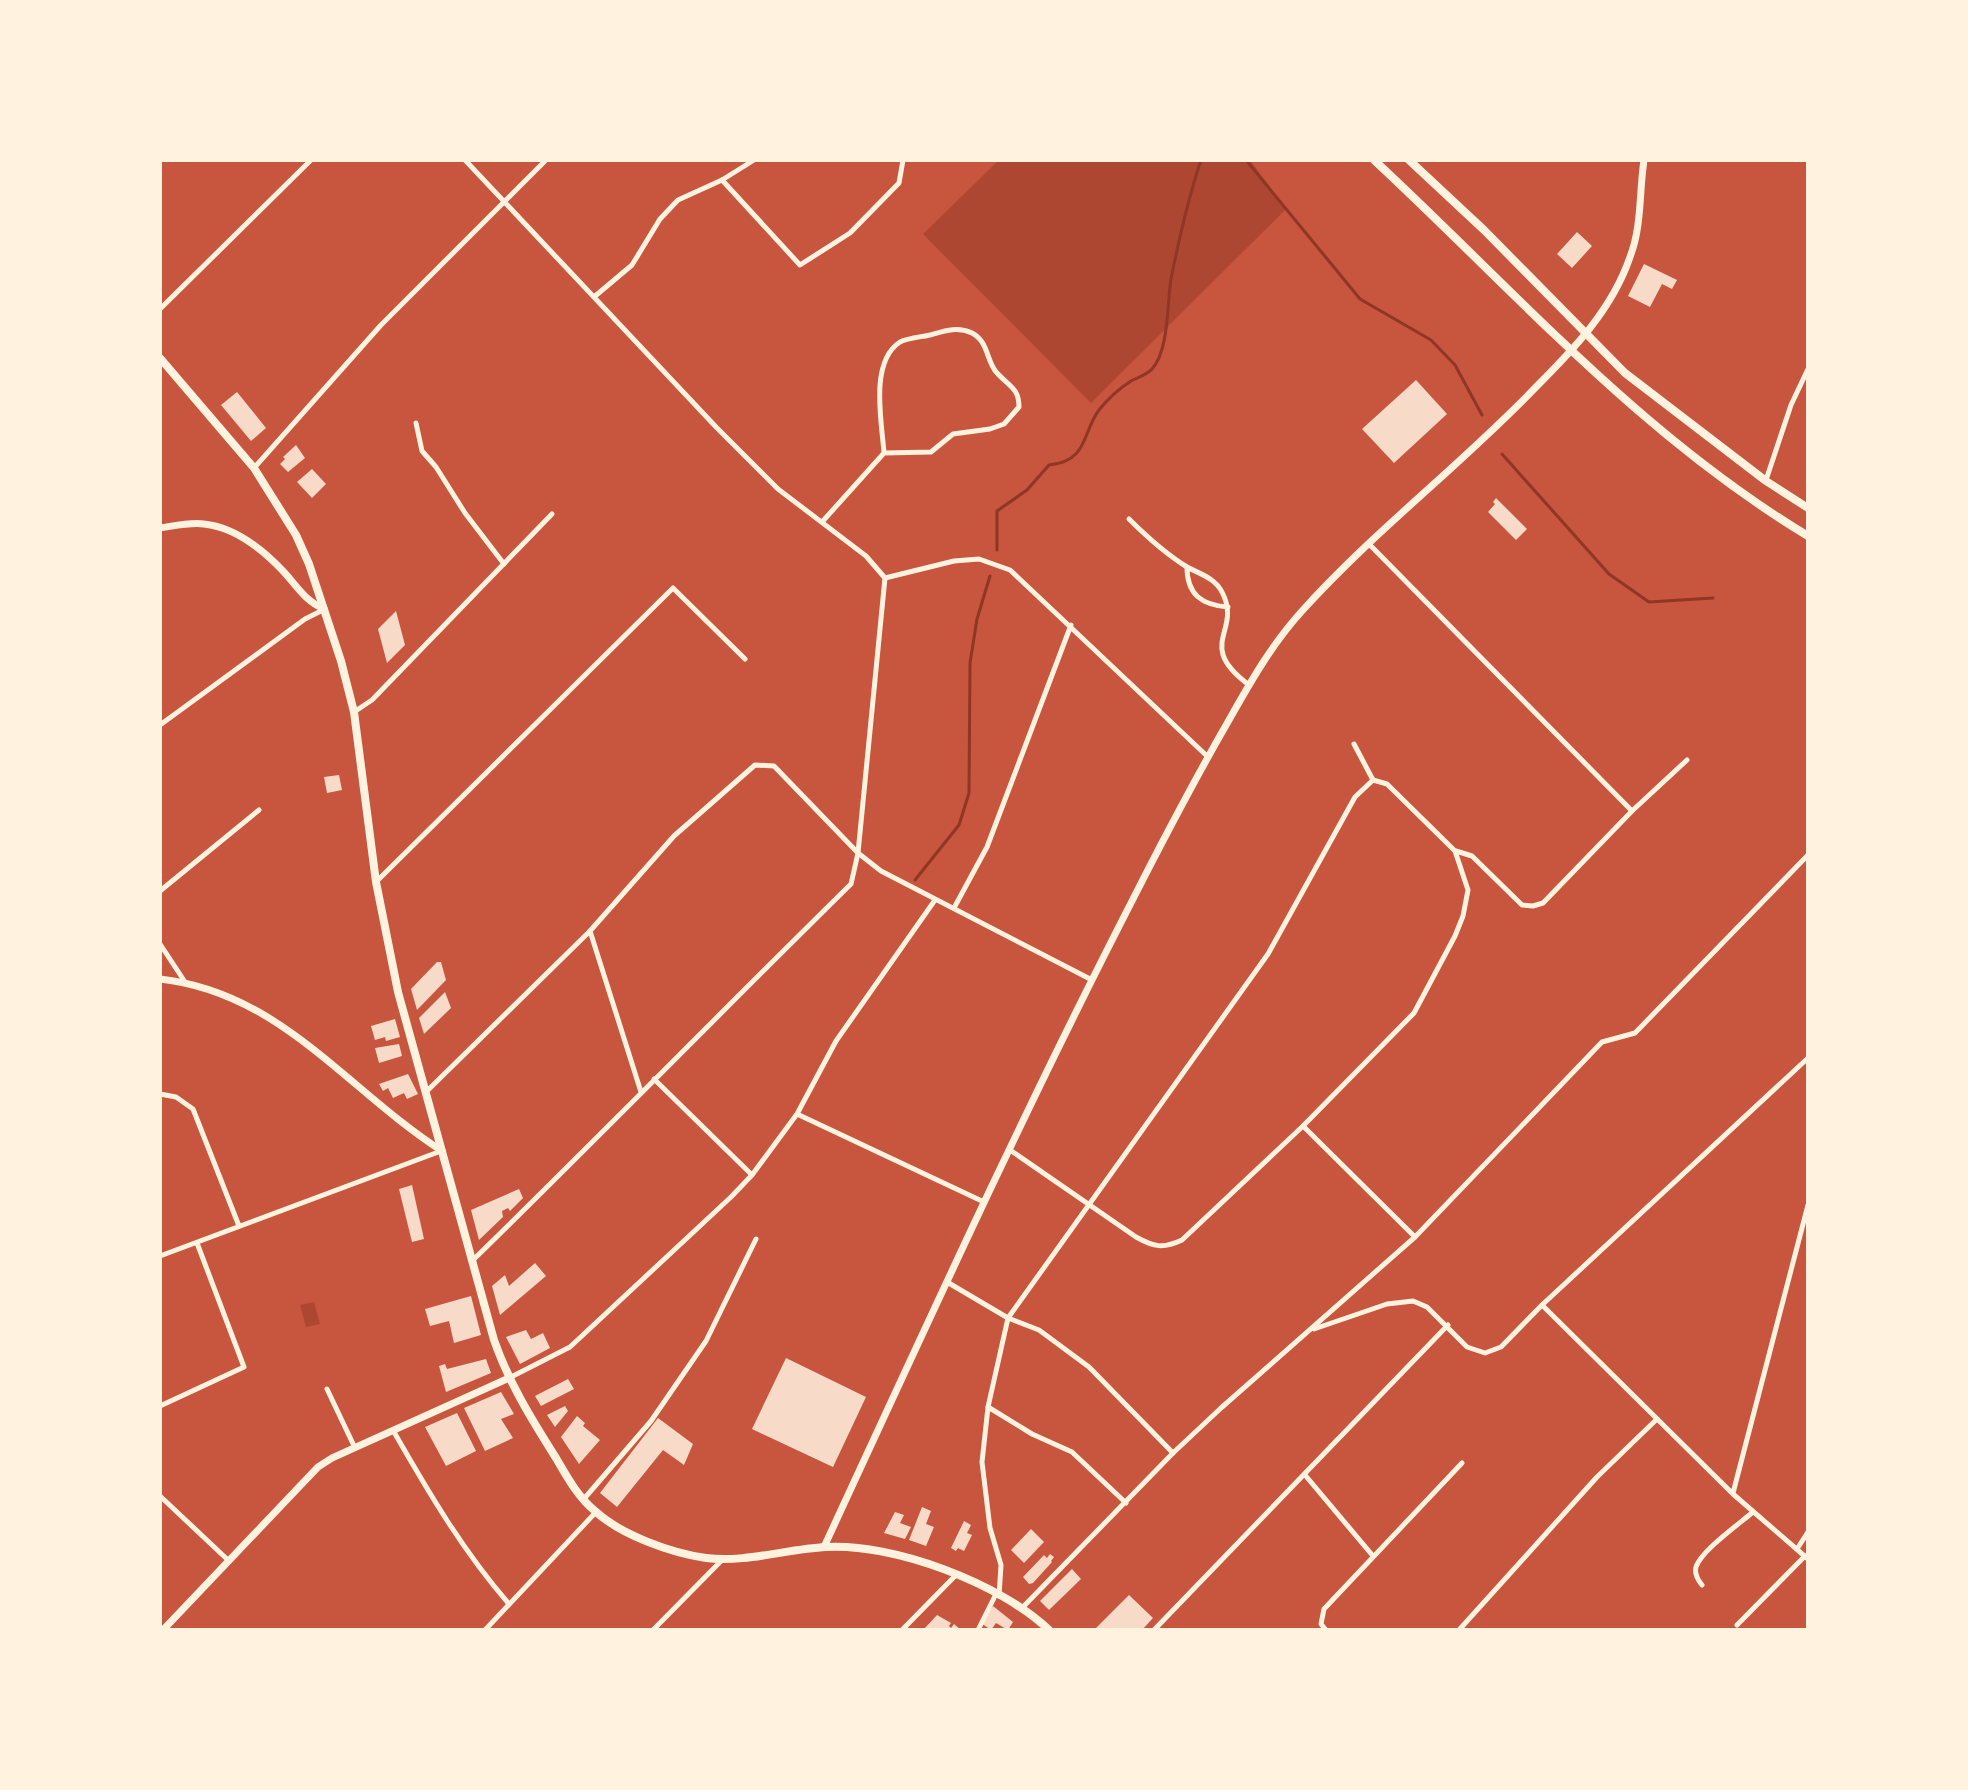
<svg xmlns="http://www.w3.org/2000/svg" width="1968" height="1790" viewBox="0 0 1968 1790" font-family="'Exo 2',sans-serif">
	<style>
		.green { fill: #ae4732 }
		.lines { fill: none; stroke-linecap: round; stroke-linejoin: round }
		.stream { stroke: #8f3625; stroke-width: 3 }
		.building { fill: #f7dbc8 }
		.minor { stroke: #fff3e0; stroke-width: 5 }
		.tertiary { stroke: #fff3e0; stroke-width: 7 }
		.secondary { stroke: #fff3e0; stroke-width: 7 }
		.primary { stroke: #fff3e0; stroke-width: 8 }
	</style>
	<rect width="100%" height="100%" fill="#c8553d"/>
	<!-- green -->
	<g class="green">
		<polygon points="999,160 1250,160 1286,209 1091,403 923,234"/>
		<polygon points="314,1302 320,1324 306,1327 300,1305"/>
	</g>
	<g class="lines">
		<!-- stream -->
		<g class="stream">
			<polyline points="1246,160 1360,299 1431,340 1455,365 1482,415"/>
			<polyline points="1502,454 1609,574 1649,602 1713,598"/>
			<path d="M997 550V511L1027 490 1049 465C1089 461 1082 432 1099 410 1107 400 1120 388 1131 381 1137 378 1148 374 1152 369 1169 351 1167 303 1171 279 1179 239 1188 199 1201 160"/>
			<polyline points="915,880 959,825 969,793 970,663 977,619 990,576"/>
		</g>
	</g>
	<!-- building -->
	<g class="building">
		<polygon points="1577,232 1592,246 1572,268 1557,254"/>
		<polygon points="1644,264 1677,280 1672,289 1662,284 1650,307 1628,296"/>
		<polygon points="1416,380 1447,414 1394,463 1362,429"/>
		<polygon points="237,392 266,428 251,441 221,405"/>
		<polygon points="296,445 305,458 288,472 280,464 285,459 283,457"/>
		<polygon points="312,469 326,484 312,498 297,482"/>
		<polygon points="1496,498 1527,529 1516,540 1488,512 1495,504 1493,502"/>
		<polygon points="396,611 405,645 387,663 378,629"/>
		<polygon points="339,775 342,790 327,793 324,777"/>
		<polygon points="437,962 441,962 446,980 417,1010 411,989"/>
		<polygon points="445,992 451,1008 424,1034 419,1018"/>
		<polygon points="395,1019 400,1037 386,1041 385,1037 375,1040 371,1026"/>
		<polygon points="399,1044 402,1056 379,1063 375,1048"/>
		<polygon points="408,1074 418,1094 407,1099 404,1093 393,1098 388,1088 383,1091 379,1084"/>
		<polygon points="412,1185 424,1239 412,1242 399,1189"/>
		<polygon points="519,1189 523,1198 510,1211 508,1208 502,1211 503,1217 479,1240 471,1210"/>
		<polygon points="535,1263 546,1276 500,1315 492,1286 505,1275 509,1286"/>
		<polygon points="471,1296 481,1335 454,1343 449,1321 430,1326 425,1309"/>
		<polygon points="526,1330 531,1339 543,1333 550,1348 520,1364 506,1337"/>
		<polygon points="786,1358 866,1397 833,1467 752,1429"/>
		<polygon points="486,1359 491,1373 446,1392 439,1366 445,1364 447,1369"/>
		<polygon points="568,1379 574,1389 541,1406 535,1396"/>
		<polygon points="501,1392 514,1414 501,1419 513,1438 485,1451 464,1408"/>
		<polygon points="565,1406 568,1411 555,1427 547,1415"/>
		<polygon points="457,1413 476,1451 446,1466 425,1427"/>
		<polygon points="577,1416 585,1423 583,1426 600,1440 579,1464 561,1437"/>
		<polygon points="658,1418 693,1444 684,1465 663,1450 617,1507 600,1493"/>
		<polygon points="922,1507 931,1511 926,1524 934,1527 926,1546 909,1540"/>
		<polygon points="895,1512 904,1515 900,1523 911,1527 905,1539 884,1533"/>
		<polygon points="964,1521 971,1525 967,1533 972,1535 964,1551 958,1548 956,1551 951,1548"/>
		<polygon points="1031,1529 1044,1542 1024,1563 1011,1550"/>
		<polygon points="1050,1554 1054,1557 1051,1561 1052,1562 1033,1583 1029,1584 1023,1577 1044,1555 1047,1558"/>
		<polygon points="1072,1569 1081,1579 1049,1610 1040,1601"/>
		<polygon points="1129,1595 1153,1618 1142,1630 1094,1630"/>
		<polygon points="993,1606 1013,1622 1008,1630 996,1623 991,1630 981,1623"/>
		<polygon points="937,1615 951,1623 949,1626 951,1628 954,1624 961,1630 923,1630"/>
	</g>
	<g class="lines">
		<!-- minor -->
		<g class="minor">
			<polyline points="465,160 717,428 778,489 866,556 885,578"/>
			<polyline points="722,180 800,265 850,233 899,183 903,160"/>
			<polyline points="594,297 632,265 660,219 678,200 722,180 754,160"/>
			<polyline points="160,309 311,160"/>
			<polyline points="416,423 422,451 436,467 465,513 504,564"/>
			<polyline points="254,468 381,325 546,160"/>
			<polyline points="1766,480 1791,405 1808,369"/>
			<path d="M1129 519C1146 536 1166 554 1187 567 1200 574 1215 578 1222 592 1243 632 1194 644 1249 685"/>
			<path d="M822 522 884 453 931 452 953 434 990 429 1004 424 1019 407C1019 388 1009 386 997 373 986 361 989 342 972 333 957 326 944 331 930 335 921 337 908 338 900 342 869 362 882 423 884 453"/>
			<polyline points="1369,544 1632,811"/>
			<path d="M1187 567C1187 595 1202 605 1228 607"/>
			<polyline points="885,578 954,561 979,559 1010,570 1208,757"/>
			<polyline points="354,712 372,700 552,514"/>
			<polyline points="160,725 305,619 323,610"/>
			<polyline points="1354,744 1373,780"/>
			<polyline points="1456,851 1472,856 1522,905 1533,906 1543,903 1632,811 1687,760"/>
			<polyline points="377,881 673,588 745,659"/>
			<polyline points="160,891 259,810"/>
			<polyline points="954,908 987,847 1071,625"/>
			<polyline points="590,931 641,1092"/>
			<polyline points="160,944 185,982"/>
			<polyline points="654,1079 752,1175"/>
			<polyline points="427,1091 590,931 674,836 755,765 774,766 858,853 881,871 1092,980"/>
			<polyline points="160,1094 176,1097 193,1109 239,1226"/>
			<polyline points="797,1114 984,1202"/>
			<polyline points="1303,1126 1415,1237"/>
			<path d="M1010 1150 1136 1237C1154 1247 1163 1249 1182 1240L1303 1126 1414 1013 1455 936 1463 916 1468 890 1455 851 1387 784 1373 780"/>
			<polyline points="160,1256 441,1151"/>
			<path d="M473 1260C600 1136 724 1009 851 884L858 853 885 578"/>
			<polyline points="947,1282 1008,1318 1039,1330 1089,1367 1173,1453"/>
			<polyline points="1542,1305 1733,1494 1808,1559"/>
			<polyline points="1314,1329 1387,1304 1413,1301 1427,1307 1467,1347 1485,1353 1501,1347 1542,1305 1808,1058"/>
			<polyline points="509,1378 570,1347 731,1197 752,1175 797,1114 836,1041 935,900"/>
			<polyline points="327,1389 355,1448"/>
			<polyline points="160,1406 244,1367 197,1243"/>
			<polyline points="988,1407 1032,1434 1072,1452 1126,1503"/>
			<path d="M394 1432C429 1493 463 1551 509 1604"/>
			<polyline points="1305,1475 1373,1556"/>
			<polyline points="1733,1493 1808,1205"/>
			<polyline points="160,1496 229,1561"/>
			<polyline points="583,1500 651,1421 706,1341 756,1239"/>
			<polyline points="1797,1549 1808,1532"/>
			<path d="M1702 1585C1698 1580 1694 1574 1696 1567 1701 1551 1739 1524 1753 1512"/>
			<polyline points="999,1596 1001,1565 990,1528 982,1462 988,1407 1008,1318 1268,954 1355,797 1373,780"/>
			<polyline points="1022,1608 1173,1453 1221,1408 1415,1237 1602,1042 1635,1033 1808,855"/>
			<polyline points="1737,1625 1805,1556"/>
			<polyline points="485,1630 596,1512"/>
			<polyline points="653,1630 723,1559"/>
			<polyline points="902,1630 956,1575"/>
			<polyline points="978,1630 996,1594"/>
			<polyline points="1154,1630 1448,1325"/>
			<polyline points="1326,1630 1321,1624 1324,1609 1462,1463"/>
			<polyline points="1459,1630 1597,1477 1657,1419"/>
		</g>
		<!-- tertiary -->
		<g class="tertiary">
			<path d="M160 528C174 526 190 522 204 524 234 527 263 550 283 571 297 586 305 601 324 609"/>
			<path d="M160 979C280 992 347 1090 442 1151"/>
			<path d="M824 1547C924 1331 1023 1113 1132 901 1163 840 1195 779 1229 720 1251 681 1272 644 1302 611 1374 531 1460 466 1534 389 1573 350 1612 310 1630 257 1642 226 1639 193 1644 160"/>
		</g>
		<!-- secondary -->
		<polyline class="secondary" points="163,1630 318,1467 332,1458 509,1378"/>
		<!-- primary -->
		<g class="primary">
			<path d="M1374 160C1517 293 1639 434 1808 536"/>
			<polyline points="1409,160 1484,230 1625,373 1766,481 1808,508"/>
			<path d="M160 358 254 468 296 535 309 564 341 661 354 712 376 882 398 992 494 1340C509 1383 532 1420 556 1458 567 1477 578 1497 595 1511 621 1535 671 1553 706 1558 745 1563 787 1549 826 1547 893 1543 1000 1583 1049 1630"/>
		</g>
	</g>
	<!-- border -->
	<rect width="1968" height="1790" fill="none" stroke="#fff3e0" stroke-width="324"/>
</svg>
